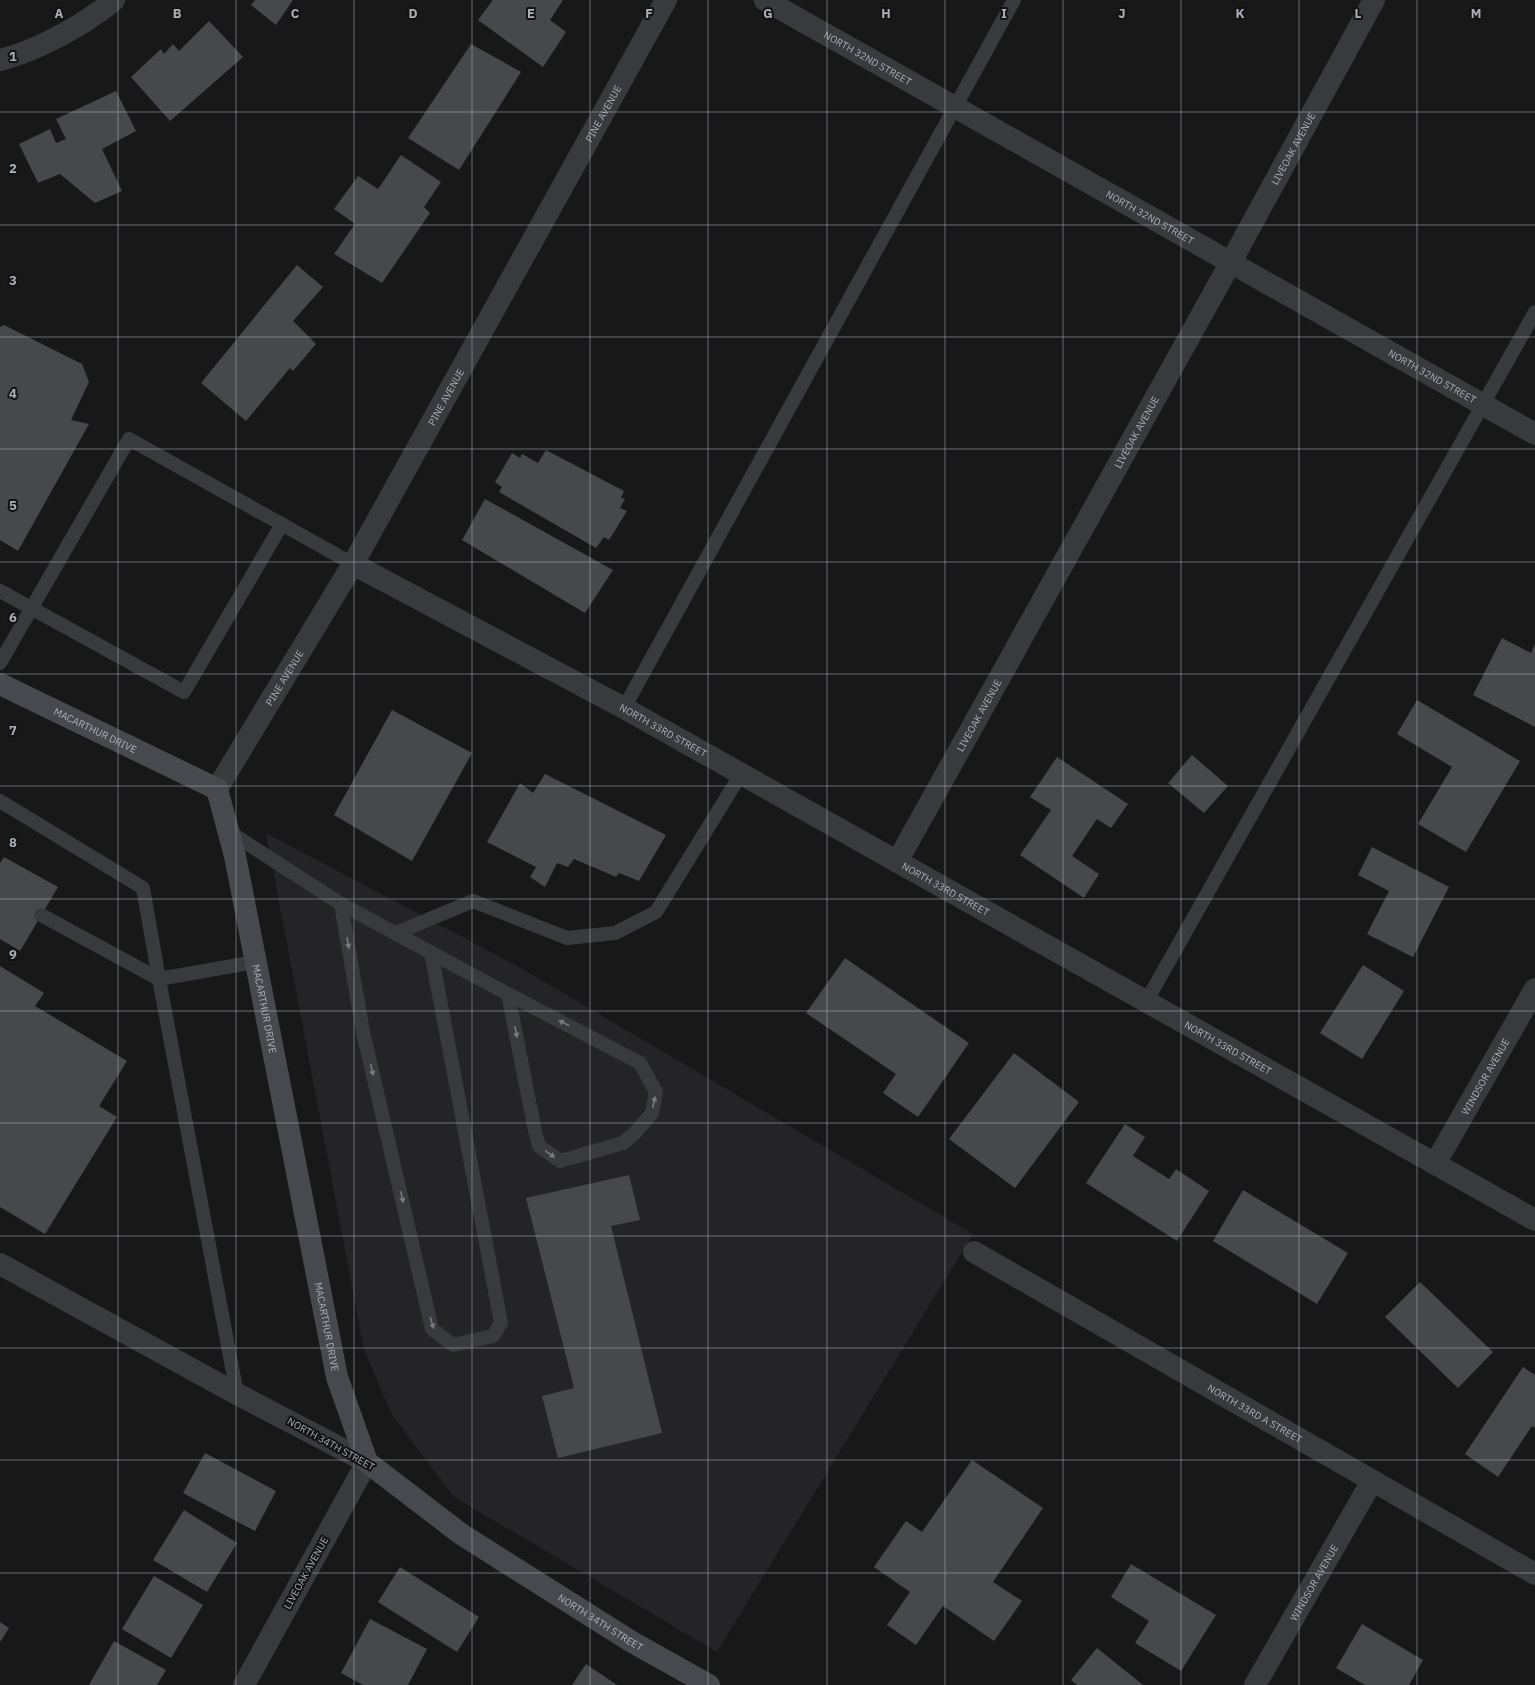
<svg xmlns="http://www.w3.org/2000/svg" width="1535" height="1685" viewBox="0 0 1535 1685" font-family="'IBM Plex Sans',sans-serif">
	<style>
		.built { fill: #242426 }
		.building { fill: #47484b }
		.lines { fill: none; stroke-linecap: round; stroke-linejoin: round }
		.lane { stroke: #393a3e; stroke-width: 14 }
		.street { stroke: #393a3e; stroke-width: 22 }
		.secondary { stroke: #47494e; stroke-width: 22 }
		.oneway { fill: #787a81 }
		.grid { fill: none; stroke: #abafb7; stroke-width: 1; stroke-opacity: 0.55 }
		.labels { text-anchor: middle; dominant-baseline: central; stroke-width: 4; stroke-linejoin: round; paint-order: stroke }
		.street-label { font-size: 10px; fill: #abafb7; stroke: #131314 }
		.grid-label { font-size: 13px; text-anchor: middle; font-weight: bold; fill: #abafb7; stroke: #131314; stroke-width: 4; stroke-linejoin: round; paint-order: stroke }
	</style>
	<rect width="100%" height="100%" fill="#181819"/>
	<!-- built -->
	<polygon class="built" points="266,833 519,967 973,1234 717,1652 454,1497 392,1415 364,1350"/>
	<!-- building -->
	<g class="building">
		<polygon points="255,0 293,0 276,25 251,5"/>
		<polygon points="493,0 563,0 550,20 566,32 543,67 478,20"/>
		<polygon points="209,21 243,57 170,121 131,77 161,49 164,54 173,44 179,51"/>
		<polygon points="471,44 521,72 459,170 408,138"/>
		<polygon points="116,91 136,131 102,149 122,191 95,203 60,174 38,183 19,144 50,129 56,143 66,139 56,119"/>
		<polygon points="401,155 441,182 424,207 430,213 382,283 334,254 355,224 334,209 358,176 378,189"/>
		<polygon points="297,265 323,287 293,321 316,344 293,371 290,368 246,421 201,383"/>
		<polygon points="4,325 82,364 89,382 71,420 89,424 18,551 0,540 0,327"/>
		<polygon points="546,450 624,491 621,498 625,499 620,508 627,511 609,540 604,537 596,548 499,492 502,487 495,482 512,453 520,458 522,454 538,463"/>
		<polygon points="485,499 613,570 585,613 462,540"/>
		<polygon points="1502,638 1531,653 1535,644 1535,727 1473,695"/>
		<polygon points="1417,700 1520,761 1466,852 1418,824 1452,767 1397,734"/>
		<polygon points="392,710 472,753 412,861 334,815"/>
		<polygon points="1192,755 1228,786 1204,813 1168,783"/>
		<polygon points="1057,757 1128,804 1111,828 1097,819 1072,856 1099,874 1084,898 1020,855 1051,810 1030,797"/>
		<polygon points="545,774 666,835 639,881 619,873 616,877 574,859 568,867 557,863 545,887 530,877 536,867 487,842 520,783 533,793"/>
		<polygon points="1372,847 1449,887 1413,957 1367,934 1389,891 1358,875"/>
		<polygon points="4,857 58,887 20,951 0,939 0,863"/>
		<polygon points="845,958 969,1043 918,1117 883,1093 896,1074 806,1013"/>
		<polygon points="1363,965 1404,991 1362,1059 1320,1033"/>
		<polygon points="0,966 44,993 35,1006 127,1061 99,1106 117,1117 45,1234 0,1207"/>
		<polygon points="1014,1053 1079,1102 1015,1188 949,1139"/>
		<polygon points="1125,1124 1145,1137 1133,1156 1169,1179 1176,1169 1209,1191 1177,1241 1086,1183"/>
		<polygon points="629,1175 640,1220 611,1226 662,1433 558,1458 542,1396 574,1388 526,1198"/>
		<polygon points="1243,1190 1348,1253 1317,1304 1213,1241"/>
		<polygon points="1420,1282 1493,1352 1458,1388 1385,1317"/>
		<polygon points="1523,1367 1535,1375 1535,1428 1532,1426 1498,1477 1465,1454"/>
		<polygon points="205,1453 276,1491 255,1531 183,1493"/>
		<polygon points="972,1460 1043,1508 993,1582 1022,1601 994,1641 943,1606 916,1645 887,1625 910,1592 874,1567 906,1521 922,1532"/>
		<polygon points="184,1510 237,1543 207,1592 153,1560"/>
		<polygon points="1131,1564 1216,1615 1181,1671 1135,1643 1149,1621 1111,1597"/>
		<polygon points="400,1567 479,1617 457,1652 378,1602"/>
		<polygon points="154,1576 203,1605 171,1658 122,1629"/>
		<polygon points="370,1619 427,1649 408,1685 363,1685 341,1673"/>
		<polygon points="0,1622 9,1628 0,1642"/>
		<polygon points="1362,1624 1423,1660 1409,1685 1365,1685 1336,1668"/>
		<polygon points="114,1641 166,1670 157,1685 89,1685"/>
		<polygon points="1097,1648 1143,1685 1077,1685 1071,1680"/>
		<polygon points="586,1664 617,1685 572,1685"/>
	</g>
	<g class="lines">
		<!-- lane -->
		<g class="lane">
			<polyline points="0,591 184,692 282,524"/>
			<polyline points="0,663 129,439 353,564"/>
			<polyline points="624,708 1014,0"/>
			<polyline points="0,801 143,888 159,979 237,1394"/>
			<polyline points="228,831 341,904 508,994 640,1063 656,1092 652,1113 635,1133 623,1143 560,1161 539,1146 535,1131 508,994"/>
			<polyline points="341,904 363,1032 432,1329 453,1345 493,1336 501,1323 431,952"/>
			<polyline points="41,915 159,979 255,962"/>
			<polyline points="396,933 473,901 567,938 615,933 656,912 741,774"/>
			<polyline points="1146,1002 1535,312"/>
		</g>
		<!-- street -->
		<g class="street">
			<path id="s1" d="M765 0 1535 434"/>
			<path d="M0 60C31 52 60 37 87 20 96 13 106 8 114 0"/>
			<path id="s2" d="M353 564 624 708 1535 1220"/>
			<path id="s3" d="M217 789 353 564 666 0"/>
			<path id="s4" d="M897 862 1231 262 1374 0"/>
			<path id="s5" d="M1435 1164 1535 989"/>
			<path id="s6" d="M974 1252 1535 1574"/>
			<polyline points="0,1264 237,1394 367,1462 244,1685"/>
			<path id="s7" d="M1255 1685 1372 1481"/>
		</g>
		<!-- secondary -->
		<path class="secondary" id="s8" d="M0 684 217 789 235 856 337 1377 367 1462 461 1534 632 1642 709 1685"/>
	</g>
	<!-- one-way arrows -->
	<defs><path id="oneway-solid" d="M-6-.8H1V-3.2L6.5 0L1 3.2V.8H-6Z"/></defs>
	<g class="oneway">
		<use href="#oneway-solid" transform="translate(348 943) rotate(80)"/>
		<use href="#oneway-solid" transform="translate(564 1023) rotate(-153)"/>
		<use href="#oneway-solid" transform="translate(516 1032) rotate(79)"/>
		<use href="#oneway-solid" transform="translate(372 1070) rotate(77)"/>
		<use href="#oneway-solid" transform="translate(654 1102) rotate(-78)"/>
		<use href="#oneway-solid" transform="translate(550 1154) rotate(35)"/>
		<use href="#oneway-solid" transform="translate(402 1197) rotate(77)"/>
		<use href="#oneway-solid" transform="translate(432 1323) rotate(73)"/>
	</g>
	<!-- grid -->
	<path class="grid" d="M118 0V1685M236 0V1685M354 0V1685M472 0V1685M590 0V1685M708 0V1685M827 0V1685M945 0V1685M1063 0V1685M1181 0V1685M1299 0V1685M1417 0V1685M0 112H1535M0 225H1535M0 337H1535M0 449H1535M0 562H1535M0 674H1535M0 786H1535M0 899H1535M0 1011H1535M0 1123H1535M0 1236H1535M0 1348H1535M0 1460H1535M0 1573H1535"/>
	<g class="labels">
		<!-- street labels -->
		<g class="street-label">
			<text stroke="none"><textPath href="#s1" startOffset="118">NORTH 32ND STREET</textPath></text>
			<text stroke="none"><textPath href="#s3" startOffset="778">PINE AVENUE</textPath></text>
			<text stroke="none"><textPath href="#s4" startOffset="816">LIVEOAK AVENUE</textPath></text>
			<text stroke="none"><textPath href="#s1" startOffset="442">NORTH 32ND STREET</textPath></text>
			<text stroke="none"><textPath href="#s1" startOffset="766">NORTH 32ND STREET</textPath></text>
			<text stroke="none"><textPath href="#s3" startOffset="454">PINE AVENUE</textPath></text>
			<text stroke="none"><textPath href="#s4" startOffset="492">LIVEOAK AVENUE</textPath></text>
			<text stroke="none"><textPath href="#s3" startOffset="130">PINE AVENUE</textPath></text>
			<text stroke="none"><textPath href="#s4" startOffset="168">LIVEOAK AVENUE</textPath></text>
			<text stroke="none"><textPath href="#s8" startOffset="106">MACARTHUR DRIVE</textPath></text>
			<text stroke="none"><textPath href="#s2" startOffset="352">NORTH 33RD STREET</textPath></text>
			<text stroke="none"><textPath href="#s2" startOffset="676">NORTH 33RD STREET</textPath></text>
			<text stroke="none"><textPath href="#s8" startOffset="466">MACARTHUR DRIVE</textPath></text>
			<text stroke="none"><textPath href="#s2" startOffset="1000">NORTH 33RD STREET</textPath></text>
			<text stroke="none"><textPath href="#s5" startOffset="101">WINDSOR AVENUE</textPath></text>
			<text stroke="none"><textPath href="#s8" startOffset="790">MACARTHUR DRIVE</textPath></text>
			<text stroke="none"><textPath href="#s6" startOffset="324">NORTH 33RD A STREET</textPath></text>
			<text transform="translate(331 1444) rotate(29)">NORTH 34TH STREET</text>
			<text transform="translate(306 1573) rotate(-61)">LIVEOAK AVENUE</text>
			<text stroke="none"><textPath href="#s7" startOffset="118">WINDSOR AVENUE</textPath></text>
			<text stroke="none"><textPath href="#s8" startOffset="1215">NORTH 34TH STREET</textPath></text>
		</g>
	</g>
	<g class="grid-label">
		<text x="59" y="18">A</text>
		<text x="177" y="18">B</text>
		<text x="295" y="18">C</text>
		<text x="413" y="18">D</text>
		<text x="531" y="18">E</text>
		<text x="649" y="18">F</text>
		<text x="768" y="18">G</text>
		<text x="886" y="18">H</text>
		<text x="1004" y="18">I</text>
		<text x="1122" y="18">J</text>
		<text x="1240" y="18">K</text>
		<text x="1358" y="18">L</text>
		<text x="1476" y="18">M</text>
		<text x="13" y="61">1</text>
		<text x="13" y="173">2</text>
		<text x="13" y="285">3</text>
		<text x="13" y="398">4</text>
		<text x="13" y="510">5</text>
		<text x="13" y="622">6</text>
		<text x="13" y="735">7</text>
		<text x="13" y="847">8</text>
		<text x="13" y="959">9</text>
	</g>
</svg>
